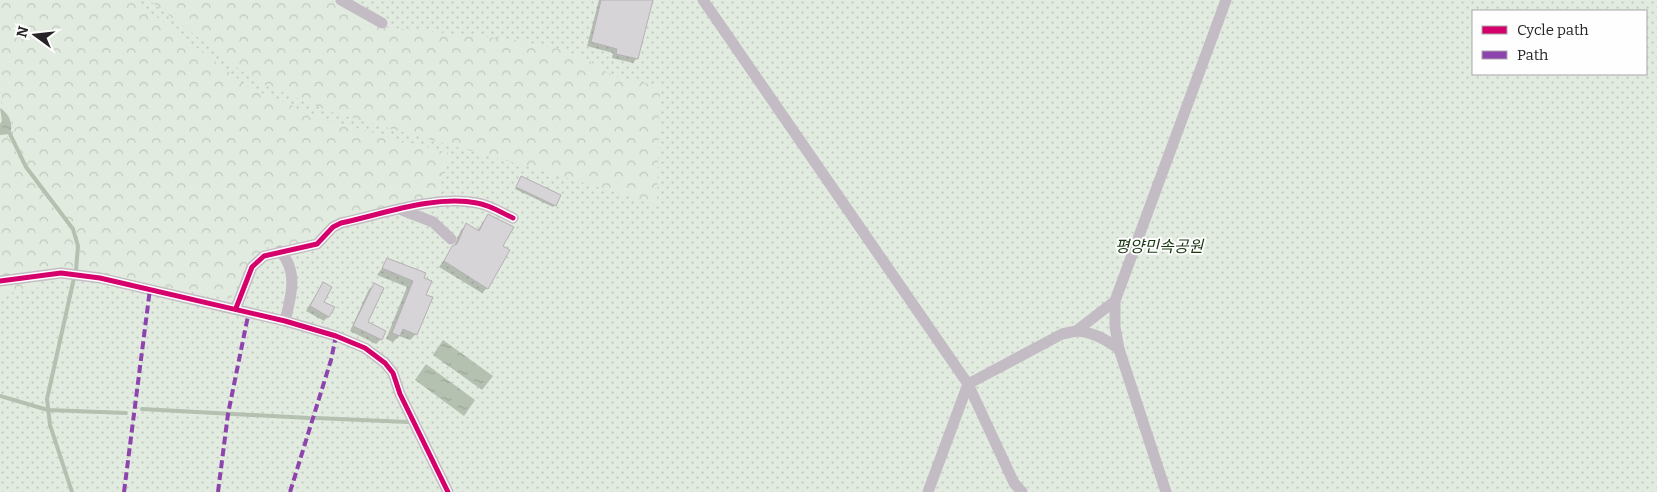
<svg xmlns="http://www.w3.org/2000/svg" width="1657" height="492" viewBox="0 0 1657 492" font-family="Bitter,'Noto Sans KR',serif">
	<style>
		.green { fill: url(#green-dots); fill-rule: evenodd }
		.forest { fill: url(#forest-crowns) }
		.water { fill: url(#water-ripples) }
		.shadow { fill: #0003 }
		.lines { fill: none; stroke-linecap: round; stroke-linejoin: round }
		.stream { stroke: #b4c0b0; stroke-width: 4 }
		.building { fill: #d7d4d7; stroke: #b4b1b4 }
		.minor { stroke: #c4bcc5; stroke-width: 11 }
		.quiet { stroke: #8e44ad; stroke-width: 4; stroke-dasharray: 8 4; stroke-linecap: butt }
		.cycleway-casing { stroke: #fefefe; stroke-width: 8 }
		.cycleway { stroke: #d6006c; stroke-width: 5 }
		.labels { text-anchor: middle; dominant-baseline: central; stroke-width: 4; stroke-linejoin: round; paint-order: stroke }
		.park-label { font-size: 16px; font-style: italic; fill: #1a3812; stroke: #fefefe }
	</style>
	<defs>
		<pattern id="green-dots" width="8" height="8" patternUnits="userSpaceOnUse" patternTransform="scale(1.25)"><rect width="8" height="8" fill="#e2ebdf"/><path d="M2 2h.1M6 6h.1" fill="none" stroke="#c2c9bf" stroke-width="1.8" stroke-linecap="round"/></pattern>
		<pattern id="forest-crowns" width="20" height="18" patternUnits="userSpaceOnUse" patternTransform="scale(1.25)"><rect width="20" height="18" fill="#e2ebdf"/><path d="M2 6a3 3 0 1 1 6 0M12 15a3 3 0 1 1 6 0" fill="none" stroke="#c2c9bf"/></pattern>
		<pattern id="water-ripples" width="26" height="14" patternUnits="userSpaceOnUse" patternTransform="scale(1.25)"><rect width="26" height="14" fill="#b4c0b0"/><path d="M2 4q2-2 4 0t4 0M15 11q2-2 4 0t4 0" fill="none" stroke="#9ba597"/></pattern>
	</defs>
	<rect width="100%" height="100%" fill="#f4f0f4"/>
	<!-- green -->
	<path class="green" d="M0 0H1657V492H0ZM1473 11H1646V74H1473Z"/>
	<!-- forest -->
	<g class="forest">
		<path d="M0 0H134L250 88 330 121 452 154 436 196 341 219 314 241 265 248 246 266 231 299 78 271 80 246 76 229 27 166 13 134C17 125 9 113 2 107Z"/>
		<polygon points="149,0 329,0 381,27 517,40 567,51 588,60 613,76 660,86 657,205 561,176 331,112 255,81"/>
		<polygon points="9,137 23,168 71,231 75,247 73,270 0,278 0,138"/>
		<polygon points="39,279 40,287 0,295 0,286"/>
	</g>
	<!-- water -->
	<g class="water">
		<path d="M0 108C9 113 14 125 10 134L0 135V124L2 121Z"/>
		<polygon points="443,340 493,376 482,390 433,355"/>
		<polygon points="426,364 475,400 464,416 415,380"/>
	</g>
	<!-- shadow -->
	<g class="shadow">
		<polygon points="599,0 652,0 637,58 633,63 612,58 613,53 587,46"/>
		<polygon points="521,177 555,205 553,207 515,189"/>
		<polygon points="488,215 502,247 487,288 482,293 439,267 453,248 461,230 466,225 477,231"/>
		<polygon points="388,260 422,279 424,295 416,334 410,340 399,336 393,342 386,339 407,287 377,275"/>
		<polygon points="323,283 322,302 328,316 324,321 306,311"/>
		<polygon points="374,285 366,323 381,339 376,344 350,331 369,289"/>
	</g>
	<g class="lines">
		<!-- stream -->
		<g class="stream">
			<polyline points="10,134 26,167 73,229 78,246 76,270"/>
			<polyline points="0,396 48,410 126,413"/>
			<polyline points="142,409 309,418"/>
			<polyline points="316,418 408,422"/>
			<polyline points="72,492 50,425 47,399 74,278"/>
		</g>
	</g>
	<!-- building -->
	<g class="building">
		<polygon points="601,0 653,0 638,59 616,54 617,49 591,42"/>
		<polygon points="521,176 561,195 556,206 516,187"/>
		<polygon points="488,214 514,227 503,246 510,250 488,289 444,261 452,246 457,244 466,223 479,231"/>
		<polygon points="387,258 426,273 424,278 432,281 426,295 433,297 417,335 403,329 400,336 392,333 413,281 382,268"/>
		<polygon points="323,282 332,287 324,302 335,307 329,317 310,306"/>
		<polygon points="374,283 384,288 368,322 386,331 382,340 353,326"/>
	</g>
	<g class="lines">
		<!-- minor -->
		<g class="minor">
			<polyline points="341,0 382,23"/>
			<polyline points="703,0 968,384 1062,334 1076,331 1115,301"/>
			<polyline points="402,210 433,222 451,239"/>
			<path d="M280 251C299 272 291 296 285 321"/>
			<polyline points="0,281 61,273 100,278 285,321 336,336 365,348 385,363 393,373 400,394 448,492"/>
			<path d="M236 308 252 267 264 256 317 244 333 227 341 223C383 214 434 195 477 203 490 205 502 213 513 218"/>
			<path d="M1076 331C1093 332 1105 339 1119 349"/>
			<polyline points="968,384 1014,483 1022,492"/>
			<polyline points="928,492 968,384"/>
			<polyline points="1166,492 1119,349 1115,327 1115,301 1226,0"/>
		</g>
		<!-- quiet -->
		<g class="quiet">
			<polyline points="124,492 150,289"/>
			<polyline points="218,492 228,414 249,311"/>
			<polyline points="290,492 331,360 336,336"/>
		</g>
		<defs>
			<g id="cycleway">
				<polyline points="0,281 61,273 100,278 285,321 336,336 365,348 385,363 393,373 400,394 448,492"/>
				<path d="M236 308 252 267 264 256 317 244 333 227 341 223C383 214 434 195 477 203 490 205 502 213 513 218"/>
			</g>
		</defs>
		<!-- cycleway casing -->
		<use href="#cycleway" class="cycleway-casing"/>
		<!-- cycleway -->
		<use href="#cycleway" class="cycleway"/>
	</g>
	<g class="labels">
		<!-- park labels -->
		<g class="park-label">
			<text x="1159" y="246">평양민속공원</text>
		</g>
	</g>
	<!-- legend -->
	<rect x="1472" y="10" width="175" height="65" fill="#fefefe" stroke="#a8a7a8"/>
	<rect x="1482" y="26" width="25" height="8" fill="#d6006c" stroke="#a8a7a8"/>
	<text x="1517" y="35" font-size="15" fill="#272427">Cycle path</text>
	<rect x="1482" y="51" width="25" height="8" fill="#8e44ad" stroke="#a8a7a8"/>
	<text x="1517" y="60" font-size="15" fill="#272427">Path</text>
	<!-- north arrow -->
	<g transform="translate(35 35) rotate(285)" stroke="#fefefe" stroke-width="4" paint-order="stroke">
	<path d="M0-4L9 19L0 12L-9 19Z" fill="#272427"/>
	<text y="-8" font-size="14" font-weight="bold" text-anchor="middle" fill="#272427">N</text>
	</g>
</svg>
